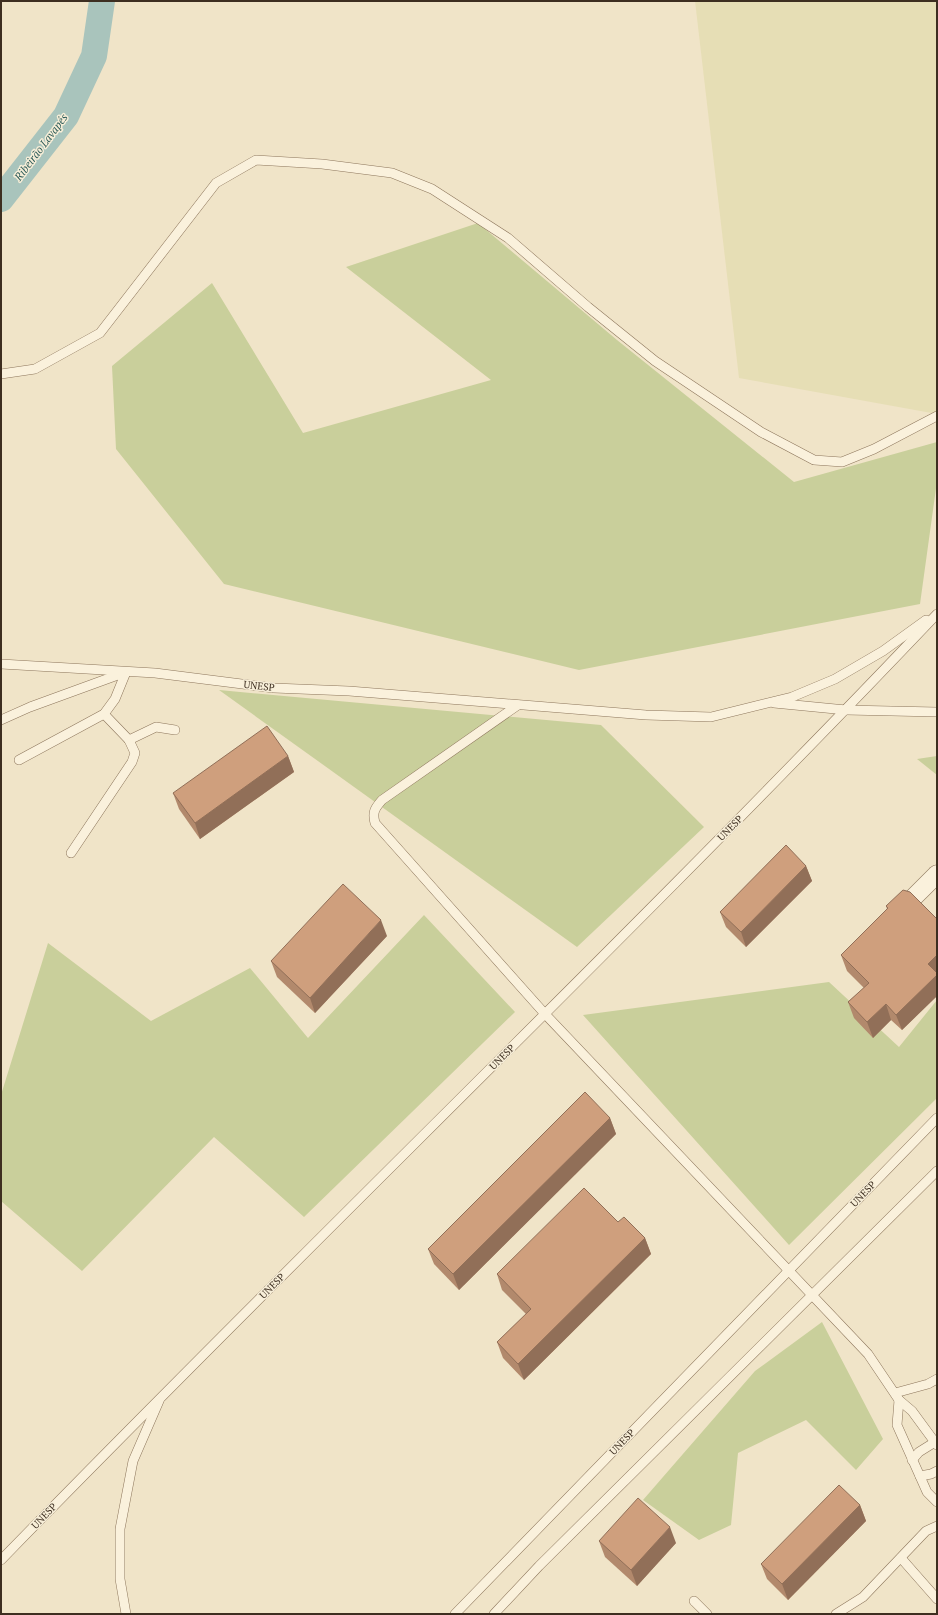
<svg xmlns="http://www.w3.org/2000/svg" width="938" height="1615" viewBox="0 0 938 1615" font-family="'PT Serif',serif">
	<style>
		.farmland { fill: #e6deb5 }
		.green { fill: #c9cf9b }
		.lines { fill: none; stroke-linecap: round; stroke-linejoin: round }
		.river { stroke: #a9c4bc; stroke-width: 26 }
		.lane-casing { stroke: #8d765c; stroke-width: 10 }
		.street-casing { stroke: #8d765c; stroke-width: 19 }
		.lane { stroke: #faf1dc; stroke-width: 9 }
		.street { stroke: #faf1dc; stroke-width: 18 }
		.wall { fill: #b2896c }
		.shaded-wall { fill: #916f58 }
		.building { fill: #cf9f7d; stroke: #916f58 }
		.labels { text-anchor: middle; dominant-baseline: central; stroke-width: 3; stroke-linejoin: round; paint-order: stroke }
		.street-label { font-size: 10px; fill: #3d2e20; stroke: #f7eed8 }
		.water-label { font-size: 11px; font-style: italic; fill: #2f5d5a; stroke: #f7eed8 }
	</style>
	<rect width="100%" height="100%" fill="#f0e4c8"/>
	<!-- farmland -->
	<polygon class="farmland" points="695,1 937,1 937,414 739,378"/>
	<!-- green -->
	<g class="green">
		<polygon points="478,223 617,340 794,482 937,442 937,481 920,604 579,670 224,584 116,449 112,366 212,283 303,433 491,380 346,267"/>
		<polygon points="219,690 601,725 704,827 577,947"/>
		<polygon points="937,756 937,775 917,759"/>
		<polygon points="424,915 515,1012 304,1217 214,1137 82,1271 1,1201 1,1095 48,943 151,1021 250,968 308,1038"/>
		<polygon points="829,982 899,1047 937,1000 937,1098 789,1245 583,1015"/>
		<polygon points="822,1322 883,1439 856,1470 806,1420 738,1453 731,1525 699,1540 643,1500 755,1371"/>
	</g>
	<g class="lines">
		<!-- river -->
		<polyline class="river" points="1,199 66,116 94,56 102,1"/>
		<defs>
			<g id="lane">
				<polyline points="1,374 35,369 100,333 216,183 256,160 322,164 392,173 432,189 508,238 588,307 655,361 761,432 814,460 842,462 874,449 937,416"/>
				<polyline points="1,664 155,673 274,688 349,691 646,715 711,717 792,697 835,679 883,651 926,620"/>
				<polyline points="774,703 846,710 937,712"/>
				<path d="M518 705 382 800C375 808 372 812 375 823L545 1014 868 1354 899 1400 912 1411 937 1445"/>
				<polyline points="1,720 30,707 126,672 115,699 104,714 19,760"/>
				<polyline points="129,740 156,727 175,730"/>
				<polyline points="71,853 132,762 135,753 129,740 104,714"/>
				<polyline points="895,1393 928,1384 937,1379"/>
				<polyline points="899,1400 897,1425 927,1492 937,1502"/>
				<polyline points="912,1460 919,1452 935,1442"/>
				<polyline points="920,1476 931,1474 937,1471"/>
				<polyline points="901,1558 937,1599"/>
				<path d="M1 1560C310 1242 631 936 937 614"/>
				<polyline points="694,1601 707,1614"/>
				<polyline points="126,1614 120,1579 120,1529 133,1461 159,1401"/>
				<polyline points="455,1614 937,1118"/>
				<polyline points="494,1614 539,1566 937,1171"/>
				<polyline points="836,1614 863,1597 926,1531 937,1526"/>
			</g>
			<polyline id="street" points="914,897 937,874"/>
		</defs>
		<!-- lane casing -->
		<use href="#lane" class="lane-casing"/>
		<!-- street casing -->
		<use href="#street" class="street-casing"/>
		<!-- lane -->
		<use href="#lane" class="lane"/>
		<!-- street -->
		<use href="#street" class="street"/>
	</g>
	<!-- wall -->
	<g class="wall">
		<polygon points="288,756 294,772 200,839 179,809 173,793"/>
		<polygon points="806,866 812,881 746,947 726,927 720,912"/>
		<polygon points="886,906 936,918 937,917 937,996 902,1030 891,1020 873,1038 854,1018 848,1002 864,988 847,971 841,955 887,909"/>
		<polygon points="387,936 315,1013 277,977 271,961"/>
		<polygon points="610,1118 616,1134 459,1290 434,1264 428,1249"/>
		<polygon points="618,1222 645,1238 651,1254 524,1380 503,1358 497,1342 526,1314 502,1290 497,1274"/>
		<polygon points="860,1505 866,1521 788,1600 767,1579 761,1564"/>
		<polygon points="599,1541 676,1543 637,1586 605,1557"/>
	</g>
	<!-- shaded-wall -->
	<g class="shaded-wall">
		<polygon points="288,756 294,772 200,839 195,823"/>
		<polygon points="806,866 812,881 746,947 741,932"/>
		<polygon points="381,920 387,936 315,1013 310,998"/>
		<polygon points="937,955 937,996 902,1030 896,1015 928,964"/>
		<polygon points="886,1004 891,1020 873,1038 867,1022"/>
		<polygon points="610,1118 616,1134 459,1290 453,1274"/>
		<polygon points="645,1238 651,1254 524,1380 518,1364"/>
		<polygon points="860,1505 866,1521 788,1600 782,1584"/>
		<polygon points="670,1527 676,1543 637,1586 631,1570"/>
	</g>
	<!-- building -->
	<g class="building">
		<polygon points="267,726 288,756 195,823 173,793"/>
		<polygon points="786,845 806,866 741,932 720,912"/>
		<polygon points="343,884 381,920 310,998 271,961"/>
		<polygon points="903,890 910,892 936,918 937,917 937,955 928,964 937,973 937,975 896,1015 886,1004 867,1022 848,1002 869,983 841,955 888,908 886,906"/>
		<polygon points="585,1092 610,1118 453,1274 428,1249"/>
		<polygon points="584,1188 618,1222 624,1217 645,1238 518,1364 497,1342 531,1309 497,1274"/>
		<polygon points="839,1485 860,1505 782,1584 761,1564"/>
		<polygon points="638,1498 670,1527 631,1570 599,1541"/>
	</g>
	<g class="labels">
		<!-- street labels -->
		<g class="street-label">
			<text transform="translate(259 686) rotate(6)">UNESP</text>
			<text transform="translate(730 828) rotate(-45)">UNESP</text>
			<text transform="translate(502 1057) rotate(-45)">UNESP</text>
			<text transform="translate(863 1194) rotate(-46)">UNESP</text>
			<text transform="translate(272 1286) rotate(-45)">UNESP</text>
			<text transform="translate(622 1442) rotate(-46)">UNESP</text>
			<text transform="translate(44 1516) rotate(-46)">UNESP</text>
		</g>
		<!-- water labels -->
		<g class="water-label">
			<text transform="translate(41 147) rotate(-53)">Ribeirão Lavapés</text>
		</g>
	</g>
	<!-- border -->
	<rect width="938" height="1615" fill="none" stroke="#3d2e20" stroke-width="4"/>
</svg>
